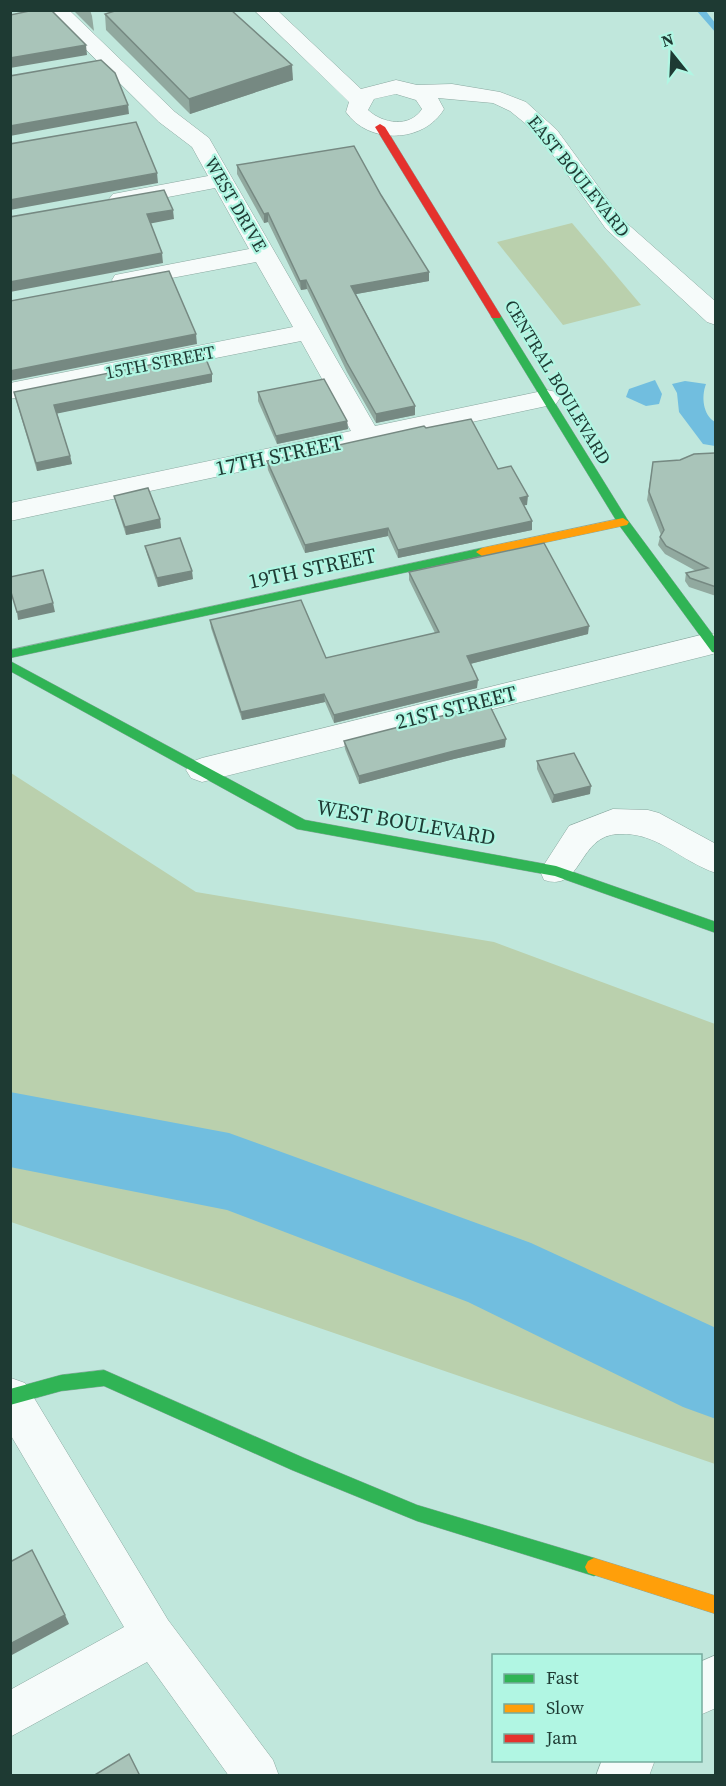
<svg xmlns="http://www.w3.org/2000/svg" width="726" height="1786" viewBox="0 0 726 1786" font-family="'Source Serif 4',serif">
	<style>
		.green { fill: #bad0ad }
		.water { fill: #71bedf }
		.lines { fill: none; stroke-linecap: round; stroke-linejoin: round }
		.stream { fill: #71bedf; fill-rule: evenodd }
		.river { fill: #71bedf; fill-rule: evenodd }
		.street-casing { stroke: #8aa8a0; stroke-width: 1 }
		.fast-casing { stroke: #8aa8a0; stroke-width: 1 }
		.slow-casing { stroke: #8aa8a0; stroke-width: 1 }
		.jam-casing { stroke: #8aa8a0; stroke-width: 1 }
		.street { fill: #f6fbfa; fill-rule: evenodd }
		.fast { fill: #30b455; fill-rule: evenodd }
		.slow { fill: #ff9f0a; fill-rule: evenodd }
		.jam { fill: #e5322d; fill-rule: evenodd }
		.wall { fill: #91a99f }
		.shaded-wall { fill: #768982 }
		.building { fill: #a9c4b9; stroke: #768982; stroke-width: 1.5 }
		.labels { text-anchor: middle; dominant-baseline: central; stroke-width: 4.5; stroke-linejoin: round; paint-order: stroke }
		.far-street-label { font-size: 18px; fill: #1e3a33; stroke: #b1f6e3 }
		.street-label { font-size: 21px; fill: #1e3a33; stroke: #b1f6e3 }
	</style>
	<rect width="100%" height="100%" fill="#c0e7dc"/>
	<!-- green -->
	<g class="green">
		<polygon points="572,223 641,305 563,325 497,242"/>
		<polygon points="11,773 196,892 494,942 715,1024 715,1464 11,1222"/>
	</g>
	<!-- water -->
	<g class="water">
		<polygon points="655,380 662,394 659,404 646,406 626,397 629,389"/>
		<path d="M685 381 706 384C701 397 703 415 715 422V446L703 444 679 412 677 393 672 384Z"/>
	</g>
	<g class="lines">
		<!-- stream -->
		<polygon class="stream" points="696,10 705,10 716,24 716,33"/>
		<!-- river -->
		<polygon class="river" points="10,1092 229,1133 531,1243 716,1328 716,1419 683,1407 468,1302 227,1210 10,1167"/>
		<defs>
			<g id="street">
				<polygon points="46,10 69,10 175,112 209,138 375,426 547,390 556,392 560,398 556,404 10,521 10,503 351,431 301,341 10,399 10,383 293,327 256,262 124,287 115,285 112,280 115,275 249,249 215,188 121,206 113,204 109,199 113,194 208,176 192,147 159,122"/>
				<path d="M254 10H277L361 89 396 80 417 85 452 84 500 92 526 102 557 130 622 219 716 302V325L707 322 606 229 558 161 526 124 510 111 493 103 438 98 444 109C424 143 369 145 346 112L349 102ZM396 94 416 100 422 109C410 128 383 124 368 110L374 99Z"/>
				<polygon points="709,633 716,635 716,653 709,655 202,782 191,778 186,770 191,762 202,758"/>
				<path d="M613 809 648 810 659 813 716 844V873C680 861 658 832 619 834 577 835 583 893 544 880L540 871 569 826Z"/>
				<polygon points="11,1378 25,1383 168,1620 273,1760 279,1776 229,1776 147,1662 10,1737 10,1690 124,1627 10,1434"/>
				<polygon points="716,1655 716,1708 700,1715 700,1662"/>
				<polygon points="602,1760 655,1760 649,1776 596,1776"/>
			</g>
			<g id="fast">
				<polygon points="496,313 501,316 627,519 716,639 716,653 712,652 619,525 491,316"/>
				<polygon points="482,548 486,549 488,552 486,555 10,658 10,650"/>
				<polygon points="10,661 305,820 556,866 716,922 716,933 555,876 297,829 10,671"/>
				<polygon points="104,1370 304,1458 417,1505 594,1558 600,1561 603,1567 600,1573 594,1576 417,1521 292,1470 104,1386 61,1391 10,1405 10,1389 61,1375"/>
			</g>
			<g id="slow">
				<polygon points="623,518 629,522 627,525 482,556 476,552 482,548"/>
				<polygon points="594,1558 716,1596 716,1614 588,1573 585,1567 588,1561"/>
			</g>
			<polygon id="jam" points="380,124 385,127 501,316 500,318 492,318 491,316 375,127"/>
		</defs>
		<!-- street casing -->
		<use href="#street" class="street-casing"/>
		<!-- fast casing -->
		<use href="#fast" class="fast-casing"/>
		<!-- slow casing -->
		<use href="#slow" class="slow-casing"/>
		<!-- jam casing -->
		<use href="#jam" class="jam-casing"/>
		<!-- street -->
		<use href="#street" class="street"/>
		<!-- fast -->
		<use href="#fast" class="fast"/>
		<!-- slow -->
		<use href="#slow" class="slow"/>
		<!-- jam -->
		<use href="#jam" class="jam"/>
	</g>
	<!-- wall -->
	<g class="wall">
		<polygon points="73,10 90,10 92,16 94,31"/>
		<polygon points="105,14 293,80 190,114 106,30"/>
		<polygon points="237,165 381,195 429,272 429,281 356,294 415,406 415,415 376,423 347,372 307,289 301,290 268,222 264,223 237,174"/>
		<polygon points="212,374 212,382 57,413 70,456 72,464 37,471 16,400 14,392"/>
		<polygon points="258,392 347,421 348,429 277,444 258,401"/>
		<polygon points="426,428 498,469 527,505 524,505 532,521 532,530 398,558 388,536 305,553 268,470 267,461"/>
		<polygon points="716,453 716,596 689,587 685,581 686,573 696,571 665,554 658,545 660,537 661,535 647,500 653,462 680,460"/>
		<polygon points="114,496 160,519 161,528 126,535 116,504"/>
		<polygon points="145,546 193,579 158,587 147,554"/>
		<polygon points="409,572 588,634 470,664 477,688 334,723 325,702 242,720 211,628 210,620 326,658 435,633 409,580"/>
		<polygon points="344,741 505,747 454,759 359,784 345,749"/>
		<polygon points="537,761 590,794 552,803 537,769"/>
	</g>
	<!-- shaded-wall -->
	<g class="shaded-wall">
		<polygon points="86,45 87,55 10,68 10,58"/>
		<polygon points="292,65 293,80 190,114 189,99"/>
		<polygon points="128,105 129,114 10,136 10,126"/>
		<polygon points="157,173 158,183 10,210 10,200"/>
		<polygon points="173,210 174,219 148,224 147,214"/>
		<polygon points="268,213 268,222 264,223 264,214"/>
		<polygon points="162,253 163,263 10,292 10,282"/>
		<polygon points="429,272 429,281 351,295 351,286"/>
		<polygon points="306,280 307,289 301,290 300,281"/>
		<polygon points="196,334 197,344 10,381 10,371"/>
		<polygon points="212,374 212,382 55,414 54,405"/>
		<polygon points="415,406 415,415 376,423 376,414"/>
		<polygon points="347,421 348,429 277,444 276,436"/>
		<polygon points="70,456 72,464 37,471 36,463"/>
		<polygon points="528,496 527,505 519,506 520,498"/>
		<polygon points="160,519 161,528 126,535 125,527"/>
		<polygon points="532,521 532,530 398,558 398,550"/>
		<polygon points="388,528 388,536 305,553 305,545"/>
		<polygon points="192,571 193,579 158,587 157,578"/>
		<polygon points="53,603 55,612 18,620 17,612"/>
		<polygon points="589,626 588,634 466,665 467,656"/>
		<polygon points="478,680 477,688 334,723 334,715"/>
		<polygon points="324,694 325,702 242,720 241,712"/>
		<polygon points="506,739 505,747 454,759 359,784 359,776 454,751"/>
		<polygon points="591,786 590,794 552,803 554,795"/>
		<polygon points="65,1615 69,1624 10,1656 10,1644"/>
	</g>
	<!-- building -->
	<g class="building">
		<polygon points="34,10 51,10 86,45 10,58 10,15"/>
		<polygon points="118,10 231,10 292,65 189,99 105,14"/>
		<polygon points="101,60 115,73 128,105 10,126 10,76"/>
		<polygon points="136,122 157,173 10,200 10,144"/>
		<polygon points="354,146 381,195 429,272 351,286 415,406 376,414 347,363 306,280 300,281 268,213 264,214 237,165"/>
		<polygon points="164,190 173,210 147,214 162,253 10,282 10,217"/>
		<polygon points="169,271 196,334 10,371 10,301"/>
		<polygon points="204,354 212,374 54,405 70,456 36,463 14,392"/>
		<polygon points="324,379 347,421 276,436 258,392"/>
		<polygon points="471,419 498,469 511,466 528,496 520,498 532,521 398,550 388,528 305,545 267,461 424,426 426,428"/>
		<polygon points="715,453 716,453 716,587 690,578 686,573 708,568 666,546 660,537 664,530 649,492 653,462 680,460 694,454"/>
		<polygon points="148,488 160,519 125,527 114,496"/>
		<polygon points="180,538 192,571 157,578 145,546"/>
		<polygon points="544,543 589,626 467,656 478,680 334,715 324,694 241,712 210,620 301,600 326,658 439,632 409,572"/>
		<polygon points="43,570 53,603 17,612 10,589 10,577"/>
		<polygon points="489,704 506,739 454,751 359,776 344,741"/>
		<polygon points="574,753 591,786 554,795 537,761"/>
		<polygon points="32,1550 65,1615 10,1644 10,1562"/>
		<polygon points="129,1754 140,1776 93,1776"/>
	</g>
	<g class="labels">
		<!-- far-street labels -->
		<g class="far-street-label">
			<text transform="translate(579 176) rotate(51)">EAST BOULEVARD</text>
			<text transform="translate(236 204) rotate(60)">WEST DRIVE</text>
			<text transform="translate(160 362) rotate(-11)">15TH STREET</text>
			<text transform="translate(558 382) rotate(59)">CENTRAL BOULEVARD</text>
		</g>
		<!-- street labels -->
		<g class="street-label">
			<text transform="translate(279 455) rotate(-12)">17TH STREET</text>
			<text transform="translate(312 568) rotate(-12)">19TH STREET</text>
			<text transform="translate(456 707) rotate(-14)">21ST STREET</text>
			<text transform="translate(406 822) rotate(10)">WEST BOULEVARD</text>
		</g>
	</g>
	<!-- border -->
	<rect width="726" height="1786" fill="none" stroke="#1e3a33" stroke-width="24"/>
	<!-- legend -->
	<rect x="492" y="1654" width="210" height="108" fill="#b1f6e3" stroke="#76ab9d" stroke-width="1.5"/>
	<rect x="504" y="1674" width="30" height="9" fill="#30b455" stroke="#76ab9d" stroke-width="1.5"/>
	<text x="546" y="1684" font-size="18" fill="#1e3a33">Fast</text>
	<rect x="504" y="1704" width="30" height="9" fill="#ff9f0a" stroke="#76ab9d" stroke-width="1.5"/>
	<text x="546" y="1714" font-size="18" fill="#1e3a33">Slow</text>
	<rect x="504" y="1734" width="30" height="9" fill="#e5322d" stroke="#76ab9d" stroke-width="1.5"/>
	<text x="546" y="1744" font-size="18" fill="#1e3a33">Jam</text>
	<!-- north arrow -->
	<g transform="translate(672 54) rotate(342)" stroke="#b1f6e3" stroke-width="4.5" paint-order="stroke">
	<path d="M0-4.5L10 22L0 15L-10 22Z" fill="#1e3a33"/>
	<text y="-9" font-size="16" font-weight="bold" text-anchor="middle" fill="#1e3a33">N</text>
	</g>
</svg>
